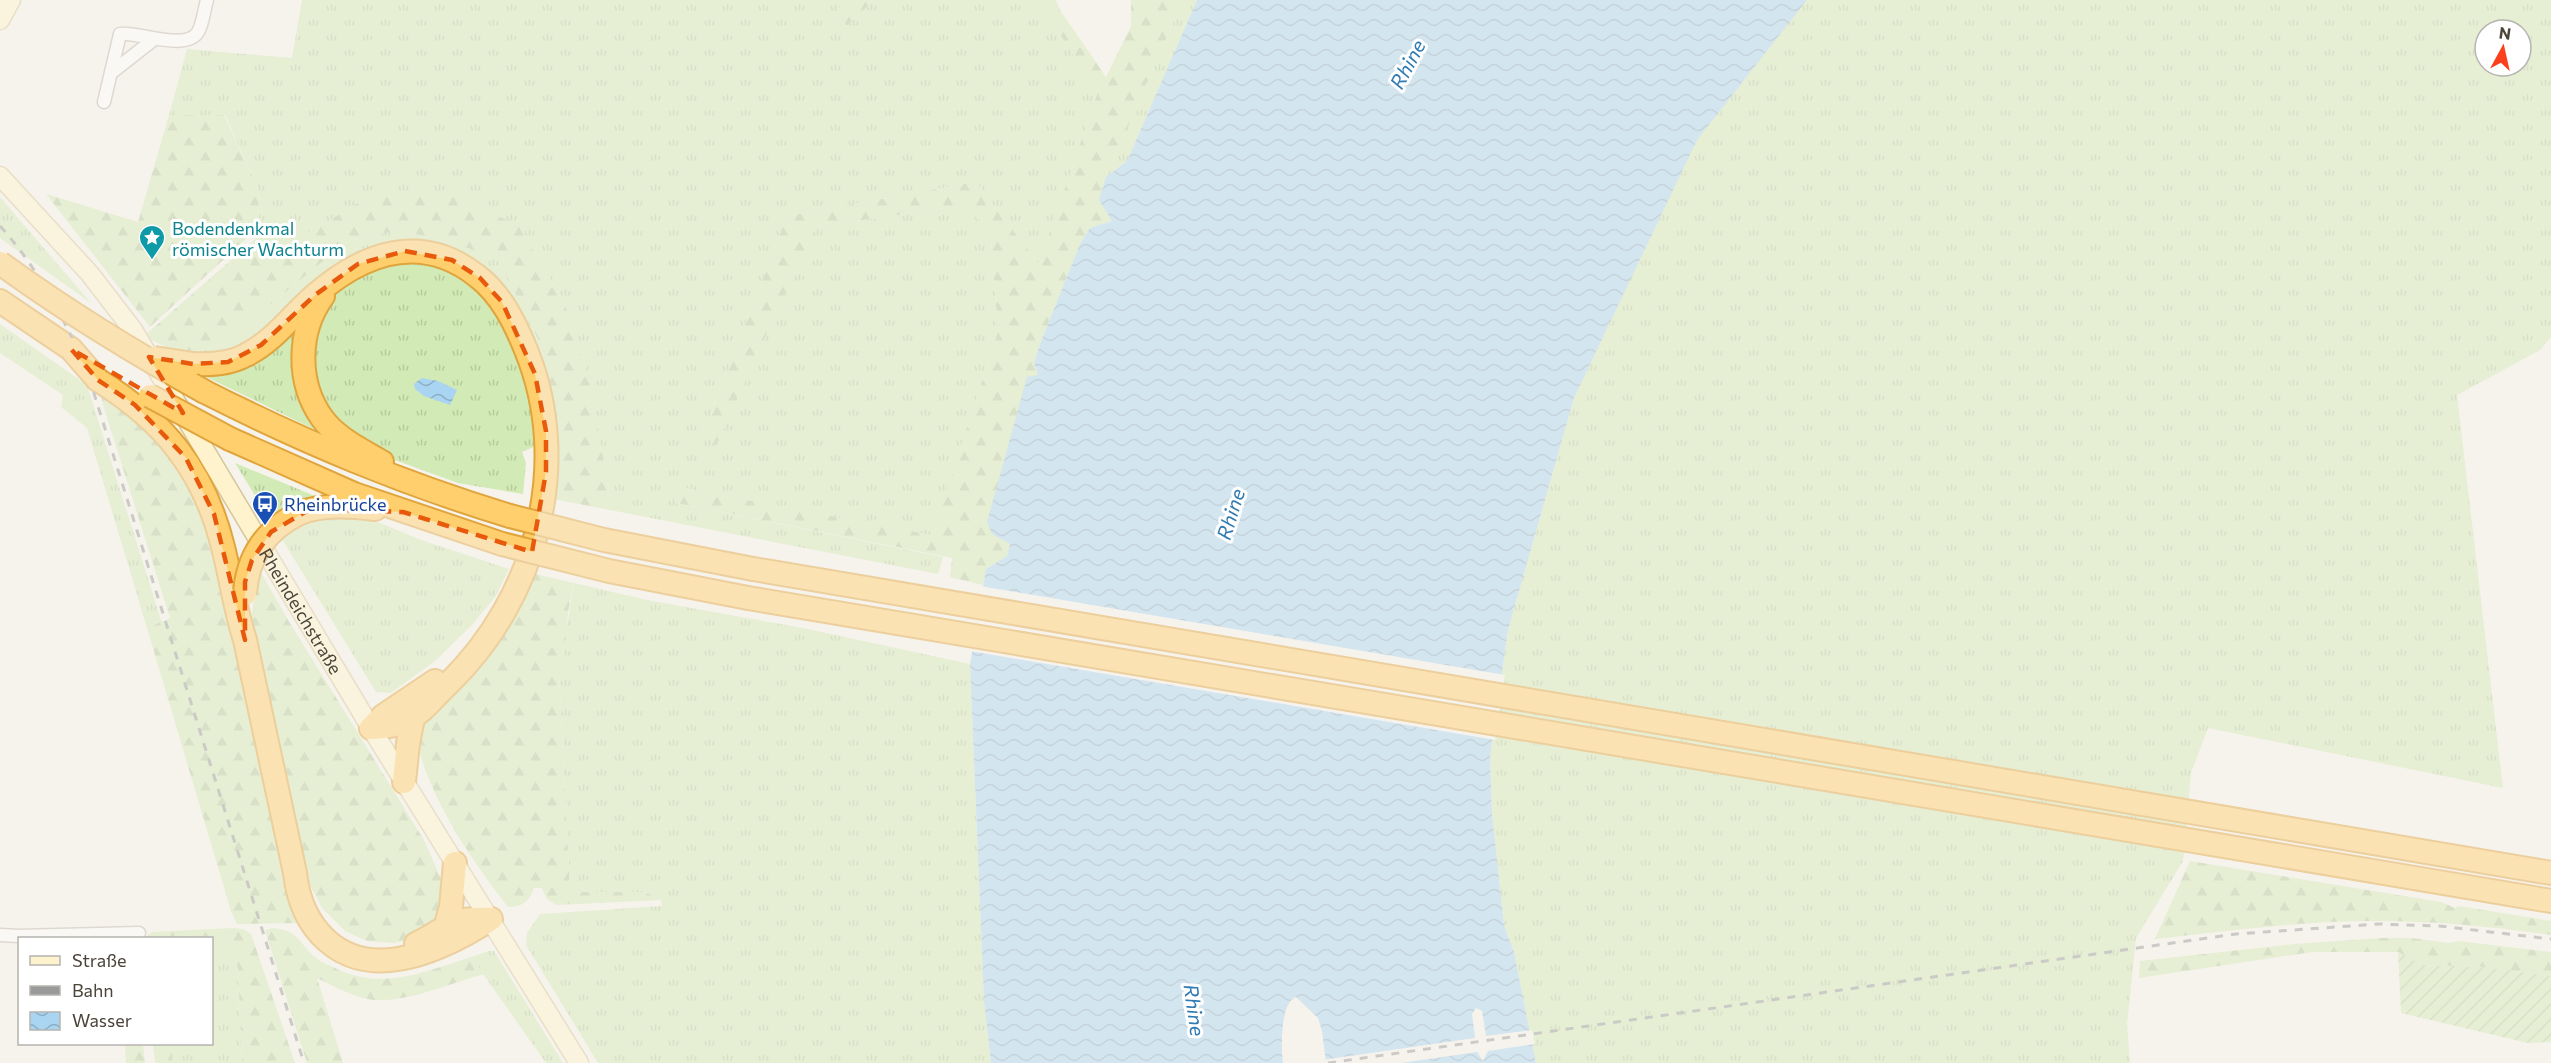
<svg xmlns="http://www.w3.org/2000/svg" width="2551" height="1063" viewBox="0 0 2551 1063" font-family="Commissioner,sans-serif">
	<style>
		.grass { fill: url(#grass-tufts); fill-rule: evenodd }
		.forest { fill: url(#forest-firs) }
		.garden { fill: url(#garden-furrows) }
		.water { fill: url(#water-waves) }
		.pier { fill: #f6f3ec }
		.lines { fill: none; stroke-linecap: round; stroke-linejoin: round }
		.minor-casing { stroke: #c2bbae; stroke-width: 15 }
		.secondary-casing { stroke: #d6c79b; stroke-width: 21 }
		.motorway-casing { stroke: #e0a43c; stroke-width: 26 }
		.minor { stroke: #fff; stroke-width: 12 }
		.secondary { stroke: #fff3cd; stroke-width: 18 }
		.motorway { stroke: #ffcf6e; stroke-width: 22 }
		.rail { stroke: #9a9a9a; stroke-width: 3; stroke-dasharray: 8 8; stroke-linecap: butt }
		.motorway-bridge-casing { stroke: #e0a43c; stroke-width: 26; stroke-linecap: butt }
		.motorway-bridge { stroke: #ffcf6e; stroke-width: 22 }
		.marked { fill: none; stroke: #e8590c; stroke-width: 4.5; stroke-dasharray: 12 8; stroke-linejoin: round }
		.labels { text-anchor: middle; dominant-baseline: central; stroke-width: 6; stroke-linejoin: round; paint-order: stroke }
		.culture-label { font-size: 18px; fill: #0d838f; stroke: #fff; text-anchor: start }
		.transit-label { font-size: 18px; fill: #164399; stroke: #fff; text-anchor: start }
		.street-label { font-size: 18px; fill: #4b4439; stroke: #fff }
		.water-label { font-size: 20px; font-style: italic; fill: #2e7ab2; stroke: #fff }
	</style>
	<defs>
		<pattern id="grass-tufts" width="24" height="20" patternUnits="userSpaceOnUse" patternTransform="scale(1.5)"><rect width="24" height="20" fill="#d2eab5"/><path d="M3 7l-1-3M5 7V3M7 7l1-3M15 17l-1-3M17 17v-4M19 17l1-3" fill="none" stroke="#b6ca9c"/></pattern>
		<pattern id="forest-firs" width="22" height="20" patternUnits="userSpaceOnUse" patternTransform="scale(1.5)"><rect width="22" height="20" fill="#d2eab5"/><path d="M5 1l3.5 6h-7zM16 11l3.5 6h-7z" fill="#b6ca9c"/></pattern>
		<pattern id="garden-furrows" width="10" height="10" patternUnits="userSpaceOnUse" patternTransform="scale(1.5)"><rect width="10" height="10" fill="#d2eab5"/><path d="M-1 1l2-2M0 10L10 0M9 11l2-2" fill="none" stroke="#b6ca9c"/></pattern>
		<pattern id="water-waves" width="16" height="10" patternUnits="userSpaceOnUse" patternTransform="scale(1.5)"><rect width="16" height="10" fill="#a9d4f2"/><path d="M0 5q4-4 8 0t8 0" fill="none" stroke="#8caec5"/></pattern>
	</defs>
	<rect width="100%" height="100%" fill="#f6f3ec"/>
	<!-- grass -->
	<g class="grass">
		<polygon points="302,0 846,0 834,13 847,26 874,0 1037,0 1098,92 1039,265 976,182 787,216 703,434 716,445 815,227 959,206 990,226 998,332 932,536 679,487 676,503 943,557 938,574 605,509 609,492 589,382 565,304 518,225 372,194 273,256 258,228 259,190 225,115 169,115 187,49 292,58"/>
		<polygon points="1183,0 1197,0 1127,161 1106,177"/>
		<path d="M1804 0H2551V337L2540 350 2457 395 2503 788 2208 728 2191 773 2183 861 2136 938 2127 1025 2130 1063H1536L1514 952 1504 925 1492 813 1490 757 1508 630 1574 398 1698 136ZM2485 30H2521V66H2485Z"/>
		<polygon points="0,197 91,303 0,238"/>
		<polygon points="401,230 498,256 540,343 556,423 555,446 538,445 522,452 526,463 523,494 458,483 326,435 196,372 183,356 221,345 349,240"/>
		<polygon points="0,324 87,385 162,623 147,628 87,428 61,407 63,395 0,353"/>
		<polygon points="235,463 421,540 509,569 495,597 473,624 435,661 391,693 376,692"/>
		<polygon points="574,583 647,600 803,628 970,664 984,1001 991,1063 598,1063 526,945 527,933 540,914 662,906 661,900 645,892 570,892 559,675"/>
		<polygon points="212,945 230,948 238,968 242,1063 173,1063 171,1044 212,1044"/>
		<polygon points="489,951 494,951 563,1063 546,1063 471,957"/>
	</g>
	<!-- forest -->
	<g class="forest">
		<polygon points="846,0 874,0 847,26 834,13"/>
		<polygon points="1037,0 1056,0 1060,10 1106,77 1131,26 1131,0 1183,0 1106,177 1112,221 1090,228 1080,244 1041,341 1034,363 1038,375 992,534 1010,544 1007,556 986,569 983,585 950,577 952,558 676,503 679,487 932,535 998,332 990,226 959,206 815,227 716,446 703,434 787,216 976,182 1039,264 1098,92"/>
		<polygon points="169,115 224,115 259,190 258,228 150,327 46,194 138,222"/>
		<polygon points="444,193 518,225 565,304 590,382 609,492 605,509 553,499 556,423 540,343 497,256 401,230 349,240 221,345 183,356 144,336 261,234 274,255 372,194"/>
		<polygon points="99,392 128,411 173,458 203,517 303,923 237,924 231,911 147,628 170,618"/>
		<polygon points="259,569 288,620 424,840 445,888 440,911 425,933 413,939 393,943 367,941 345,931 322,908 311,887 297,839 255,648 251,618"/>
		<path d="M531 573 574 583 568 612 563 675 559 676 570 892H645L661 900 556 905 547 899 542 888H534C530 901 522 907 508 907 470 858 423 790 415 729Z"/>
		<path d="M2190 861 2441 902 2455 908 2459 906 2551 921V935C2489 926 2427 920 2365 921 2295 922 2225 931 2155 939Z"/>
		<polygon points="233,928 243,929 251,934 295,1063 242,1063 238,968 230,949 212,945 212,938 144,938 152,932"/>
		<path d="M273 928C300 931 298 943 316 958 322 963 330 965 337 969 383 991 427 971 471 957L484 974C452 983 405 1003 373 1000 353 997 335 987 317 978L343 1063H307L265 930Z"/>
		<polygon points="2381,938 2411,938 2449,943 2458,941 2551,952 2551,976 2485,967 2422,965 2398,952 2312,952 2139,978 2140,961 2294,944"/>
		<polygon points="125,1044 143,1044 145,1063 126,1063"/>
		<polygon points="153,1044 171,1044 173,1063 155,1063"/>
	</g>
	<!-- garden -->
	<polygon class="garden" points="2398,952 2422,965 2485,967 2551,976 2551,1042 2528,1043 2401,1013"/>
	<!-- water -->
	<g class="water">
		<path d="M1197 0H1807L1697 140 1574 398 1508 630 1490 757 1492 813 1504 925 1514 952 1536 1063H1326L1322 1031 1318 1018 1296 997C1280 1002 1281 1049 1283 1063H991L984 1001 970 664 986 569 1007 556 1010 544 992 534 987 522 1027 377 1038 375 1034 363 1041 341 1080 244 1090 228 1112 221 1099 200 1106 177 1127 161Z"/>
		<polygon points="422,378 438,381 457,390 450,405 424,396 415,389 414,384"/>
	</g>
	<!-- pier -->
	<g class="pier">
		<polygon points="980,586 1505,675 1495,740 970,651"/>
		<polygon points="1476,1008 1482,1011 1486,1036 1532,1030 1535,1044 1488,1051 1483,1061 1477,1052 1401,1063 1323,1063 1322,1060 1475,1038 1472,1014"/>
	</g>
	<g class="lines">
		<defs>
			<g id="minor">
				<polyline points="111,73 153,40"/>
				<path d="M104 102 120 34C136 31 186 52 198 32 203 24 204 10 207 0"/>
				<polyline points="0,935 19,936 139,933"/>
			</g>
			<g id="secondary">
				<polyline points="0,20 11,0"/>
				<path id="s1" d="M0 176 90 274 133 330 371 728 579 1063"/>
			</g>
			<g id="motorway">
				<path d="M323 296C297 332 297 383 322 418 336 438 362 450 382 462"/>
				<polyline points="0,301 71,349"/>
				<path d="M193 364C212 365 230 364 246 355 274 341 291 316 314 296 363 253 421 232 477 276 501 294 515 323 526 350 573 465 536 598 449 683 420 711 414 727 371 728"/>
				<path d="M98 380C164 421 204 470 223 547 231 578 235 609 245 640L295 873C301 928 339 969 398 959 431 954 463 937 491 919"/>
				<path d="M205 392C306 443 401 483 510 516"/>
				<polyline points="230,439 354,494 502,544"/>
				<path d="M300 513C323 504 350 506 375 509"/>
				<polyline points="753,569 2551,873"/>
				<polyline points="748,598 2551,901"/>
				<polyline points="371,728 383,716 435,681"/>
				<polyline points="404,782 408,743 413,718"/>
				<polyline points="446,925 451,907 455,863"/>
				<path d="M416 944C449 928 449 917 490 919"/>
			</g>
		</defs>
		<!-- minor casing -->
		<use href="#minor" class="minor-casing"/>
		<!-- secondary casing -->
		<use href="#secondary" class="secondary-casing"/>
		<!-- motorway casing -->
		<use href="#motorway" class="motorway-casing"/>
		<!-- minor -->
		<use href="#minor" class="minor"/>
		<!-- secondary -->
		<use href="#secondary" class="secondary"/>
		<!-- motorway -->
		<use href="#motorway" class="motorway"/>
		<!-- rail -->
		<g class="rail">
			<path d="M0 226C38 268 63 317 86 368L304 1063"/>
			<polyline points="1328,1063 2236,934 2379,924 2439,926 2551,939"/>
		</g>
		<defs>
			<g id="motorway-bridge">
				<path d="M0 263C66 311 134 353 205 392"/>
				<polyline points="71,349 98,380"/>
				<polyline points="154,358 193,364"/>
				<polyline points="150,396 230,439"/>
				<polyline points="510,516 604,540 753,569"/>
				<polyline points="502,544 609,571 748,598"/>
				<path d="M245 594C247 557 266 529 300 513"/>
			</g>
		</defs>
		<!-- motorway-bridge casing -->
		<use href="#motorway-bridge" class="motorway-bridge-casing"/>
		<!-- motorway-bridge -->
		<use href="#motorway-bridge" class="motorway-bridge"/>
	</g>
	<!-- marked area -->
	<path d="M0 0H2551V1063H0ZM405 251 452 260 480 278 502 302 535 374 546 431V472L532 552 403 512 310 509 271 532 252 560 245 582V640L214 514 186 458 135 405 98 380 71 349 183 413 149 357 193 364 228 362 261 345 315 295 358 264Z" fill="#f6f3ec" fill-opacity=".55" fill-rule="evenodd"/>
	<path class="marked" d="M405 251 452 260 480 278 502 302 535 374 546 431V472L532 552 403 512 310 509 271 532 252 560 245 582V640L214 514 186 458 135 405 98 380 71 349 183 413 149 357 193 364 228 362 261 345 315 295 358 264Z"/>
	<!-- icons -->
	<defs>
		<symbol id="sight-pin" viewBox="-11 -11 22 30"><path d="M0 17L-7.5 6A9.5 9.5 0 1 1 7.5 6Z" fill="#0f9aa8" stroke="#fff"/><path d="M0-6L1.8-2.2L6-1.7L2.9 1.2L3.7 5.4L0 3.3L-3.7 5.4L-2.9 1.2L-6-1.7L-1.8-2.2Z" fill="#fff"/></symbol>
		<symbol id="bus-pin" viewBox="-11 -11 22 30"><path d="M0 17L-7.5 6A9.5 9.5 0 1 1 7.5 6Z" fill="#1a4fb4" stroke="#fff"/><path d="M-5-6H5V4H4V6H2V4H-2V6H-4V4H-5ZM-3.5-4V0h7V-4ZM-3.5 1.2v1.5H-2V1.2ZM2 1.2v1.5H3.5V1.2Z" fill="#fff"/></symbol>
	</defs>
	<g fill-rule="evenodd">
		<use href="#sight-pin" x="137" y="223" width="30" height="40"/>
		<use href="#bus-pin" x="250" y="489" width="30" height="40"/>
	</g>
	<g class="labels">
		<!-- culture labels -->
		<g class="culture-label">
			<text x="172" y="228">Bodendenkmal<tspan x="172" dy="21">römischer Wachturm</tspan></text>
		</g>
		<!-- transit labels -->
		<g class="transit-label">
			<text x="284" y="504">Rheinbrücke</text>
		</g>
		<!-- street labels -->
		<g class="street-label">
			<text stroke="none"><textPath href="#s1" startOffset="531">Rheindeichstraße</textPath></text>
		</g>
		<!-- water labels -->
		<g class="water-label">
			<text transform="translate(1407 64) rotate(-62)">Rhine</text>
			<text transform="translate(1230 514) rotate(-73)">Rhine</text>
			<text transform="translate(1195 1010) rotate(82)">Rhine</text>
		</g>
	</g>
	<!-- legend -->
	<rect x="18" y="937" width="195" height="108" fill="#ffffff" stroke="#b7b4b0" stroke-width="1.5"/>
	<rect x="30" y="956" width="30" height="9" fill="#fff3cd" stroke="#b7b4b0" stroke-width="1.5"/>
	<text x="72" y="967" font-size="18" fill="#4b4439">Straße</text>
	<rect x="30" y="986" width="30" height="9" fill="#9a9a9a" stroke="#b7b4b0" stroke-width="1.5"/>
	<text x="72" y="997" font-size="18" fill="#4b4439">Bahn</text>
	<rect x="30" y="1012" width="30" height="18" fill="url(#water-waves)" stroke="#b7b4b0" stroke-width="1.5"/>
	<text x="72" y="1027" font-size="18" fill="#4b4439">Wasser</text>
	<!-- north arrow -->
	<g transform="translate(2503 48) rotate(8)"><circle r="28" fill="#ffffff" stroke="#b7b4b0" stroke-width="1.5"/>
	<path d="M0-4.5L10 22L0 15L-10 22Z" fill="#fc3f1d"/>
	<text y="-9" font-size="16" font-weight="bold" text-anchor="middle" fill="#4b4439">N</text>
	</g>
</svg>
